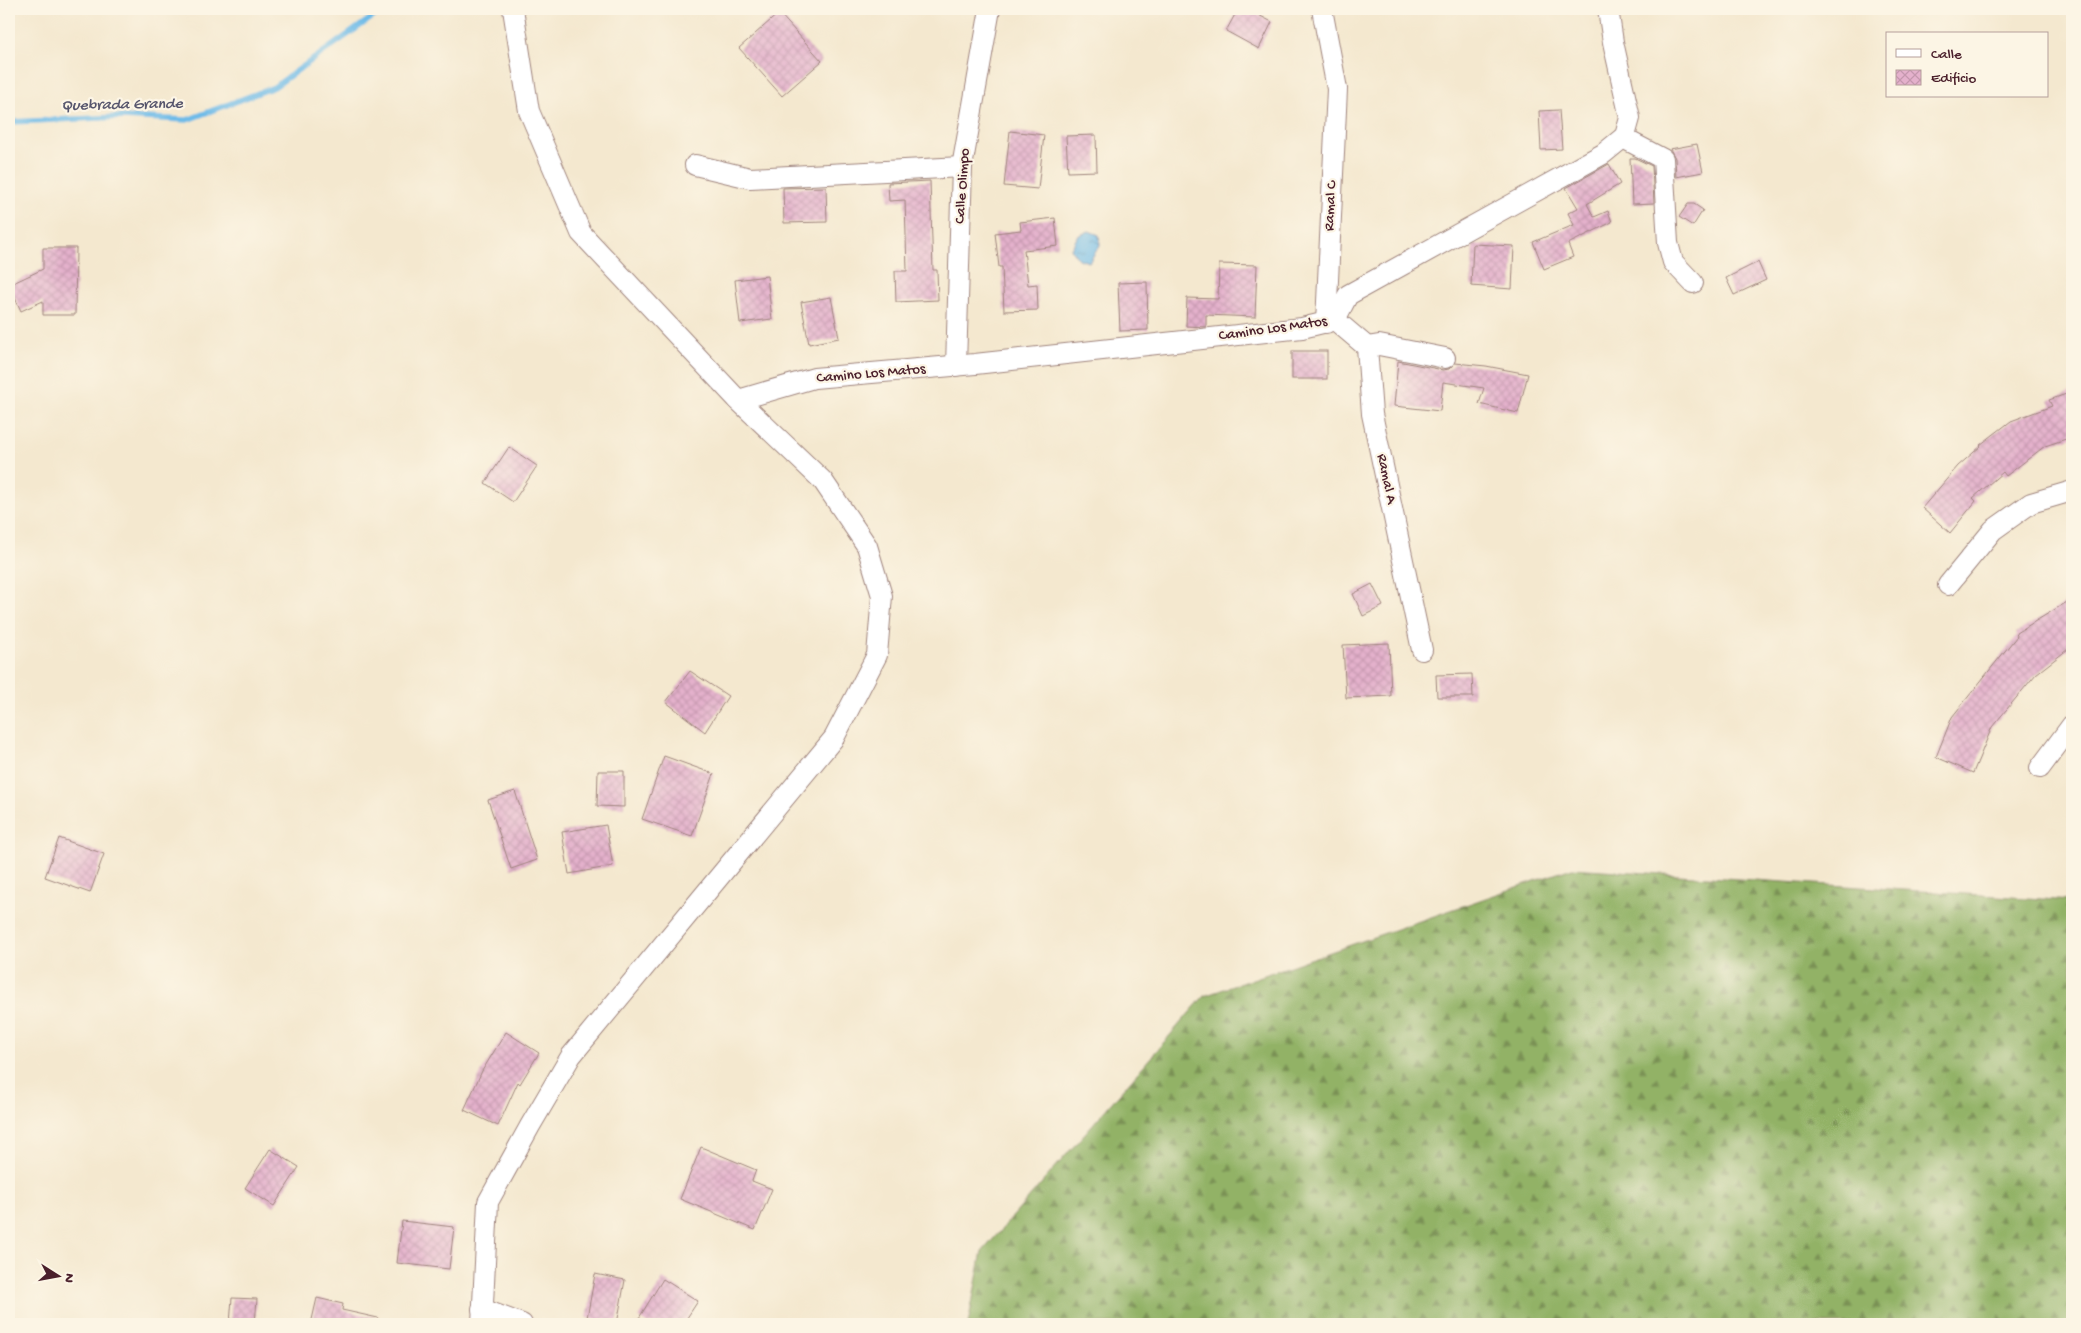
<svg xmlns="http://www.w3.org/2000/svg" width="2081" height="1333" viewBox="0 0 2081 1333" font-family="'Gochi Hand',sans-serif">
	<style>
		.forest { fill: url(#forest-firs); stroke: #6e6848 }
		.water { fill: url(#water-ripples); stroke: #5c6d8a }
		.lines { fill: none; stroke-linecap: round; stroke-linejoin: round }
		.stream { stroke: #6ebbe8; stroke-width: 5.5 }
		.building { fill: url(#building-cross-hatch) }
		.minor-casing { stroke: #9f847d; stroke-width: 22 }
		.minor { stroke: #fff; stroke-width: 20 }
		.labels { text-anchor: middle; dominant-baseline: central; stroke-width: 4.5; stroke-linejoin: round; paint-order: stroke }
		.street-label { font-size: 15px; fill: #4a1f2b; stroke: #fcf5e5 }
		.water-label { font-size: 16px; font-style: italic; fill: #57566d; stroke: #fcf5e5 }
	</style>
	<defs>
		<pattern id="forest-firs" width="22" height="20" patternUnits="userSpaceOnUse" patternTransform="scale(1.25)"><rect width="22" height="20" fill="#92b266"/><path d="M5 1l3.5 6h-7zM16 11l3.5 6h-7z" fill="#799054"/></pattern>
		<pattern id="water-ripples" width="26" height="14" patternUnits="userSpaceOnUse" patternTransform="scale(1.25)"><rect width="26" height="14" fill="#6ebbe8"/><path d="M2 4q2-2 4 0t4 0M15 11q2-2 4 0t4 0" fill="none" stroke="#5c97bc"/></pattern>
		<pattern id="building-cross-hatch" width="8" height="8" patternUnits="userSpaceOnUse" patternTransform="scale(1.25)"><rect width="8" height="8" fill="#e4b1cc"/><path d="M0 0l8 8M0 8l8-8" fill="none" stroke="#c598af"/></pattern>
	</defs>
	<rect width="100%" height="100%" fill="#fcf5e5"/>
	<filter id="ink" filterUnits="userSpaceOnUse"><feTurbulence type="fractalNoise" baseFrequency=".02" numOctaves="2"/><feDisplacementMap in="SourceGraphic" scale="10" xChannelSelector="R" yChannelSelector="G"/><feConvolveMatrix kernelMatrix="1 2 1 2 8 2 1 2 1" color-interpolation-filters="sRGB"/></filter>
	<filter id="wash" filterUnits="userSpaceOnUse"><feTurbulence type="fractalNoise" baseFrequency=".0096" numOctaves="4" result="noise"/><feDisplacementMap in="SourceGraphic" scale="20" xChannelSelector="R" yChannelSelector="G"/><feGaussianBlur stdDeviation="1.12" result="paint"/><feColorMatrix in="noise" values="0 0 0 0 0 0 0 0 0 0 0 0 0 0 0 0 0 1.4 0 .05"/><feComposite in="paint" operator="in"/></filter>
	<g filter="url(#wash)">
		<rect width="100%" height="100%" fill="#f4e8cf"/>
		<!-- forest -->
		<polygon class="forest" points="1572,868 2072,901 2072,1324 968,1324 982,1252 1204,996"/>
		<!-- water -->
		<polygon class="water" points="1089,231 1099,235 1100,245 1089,262 1078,259 1071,249 1078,236"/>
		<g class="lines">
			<!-- stream -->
			<polyline class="stream" points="9,122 122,117 187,120 274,87 384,9"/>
		</g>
		<g id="blocks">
			<!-- building -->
			<g class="building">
				<polygon points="1238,9 1247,9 1272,22 1259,49 1226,31"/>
				<polygon points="779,13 822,61 782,96 739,48"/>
				<polygon points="1559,110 1562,149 1541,150 1539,111"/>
				<polygon points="1010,131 1044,135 1038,189 1004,186"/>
				<polygon points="1096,135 1097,171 1068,172 1066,136"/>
				<polygon points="1697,144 1703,172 1676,177 1675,158 1670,149"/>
				<polygon points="1630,158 1635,158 1652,166 1654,203 1632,204"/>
				<polygon points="1609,164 1620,184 1587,204 1594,217 1608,211 1612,222 1568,244 1573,257 1544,269 1533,242 1574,225 1568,213 1578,208 1566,188"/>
				<polygon points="930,181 933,270 937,270 938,300 896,302 895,271 907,271 905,200 889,201 888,183"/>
				<polygon points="826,187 827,222 784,223 783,188"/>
				<polygon points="1688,204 1694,204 1703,210 1693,226 1679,217"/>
				<polygon points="1055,218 1058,246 1024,250 1028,285 1037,284 1038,310 1004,311 1002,267 999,267 995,233 1021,230 1020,222"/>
				<polygon points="1473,244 1514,246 1512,289 1471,286"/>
				<polygon points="43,248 76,248 75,315 43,315 43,301 21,311 9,285 43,269"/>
				<polygon points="1758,262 1766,280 1734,295 1726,278"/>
				<polygon points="1219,264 1257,265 1255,317 1206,315 1206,327 1186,326 1187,298 1218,299"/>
				<polygon points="767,276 772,319 740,323 735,280"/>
				<polygon points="1147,282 1148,330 1120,331 1118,283"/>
				<polygon points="831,297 839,338 809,344 801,302"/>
				<rect x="1292" y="351" width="35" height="28"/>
				<polygon points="1398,361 1443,370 1449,369 1455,363 1486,366 1528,374 1518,413 1479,404 1484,388 1443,382 1440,411 1394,406"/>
				<polygon points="2072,392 2072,437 2045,446 2006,476 2003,472 1973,498 1976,501 1950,533 1922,508 1958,466 1981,446 1980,445 2011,421 2052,406 2049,400"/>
				<polygon points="509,447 537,466 513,502 485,483"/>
				<polygon points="1372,584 1383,606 1363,616 1353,594"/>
				<polygon points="2072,599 2072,646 2036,674 1992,727 1973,773 1936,757 1952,717 2017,636 2016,633"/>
				<polygon points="1389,643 1391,696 1346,698 1343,645"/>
				<polygon points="690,671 728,696 705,732 666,702"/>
				<polygon points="1472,674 1473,697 1437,697 1436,675"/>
				<polygon points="664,756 714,774 692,836 642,819"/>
				<polygon points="598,771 624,771 624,807 597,806"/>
				<polygon points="515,791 537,860 511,869 488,800"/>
				<polygon points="606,825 613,866 569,874 562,832"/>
				<polygon points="59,838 104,854 90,893 45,877"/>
				<polygon points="506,1032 539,1053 520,1084 518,1082 498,1126 464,1110 482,1071"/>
				<polygon points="701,1147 756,1170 752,1181 772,1189 755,1230 680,1199"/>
				<polygon points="270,1149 299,1167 274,1206 245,1188"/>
				<polygon points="402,1221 454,1227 449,1269 397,1263"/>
				<polygon points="595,1274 625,1280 617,1324 587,1318"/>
				<polygon points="663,1279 698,1301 683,1324 648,1324 639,1318"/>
				<polygon points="232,1298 257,1299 255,1324 230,1324"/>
				<polygon points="317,1298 343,1304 342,1310 378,1318 378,1324 311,1324"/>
			</g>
		</g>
	</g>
	<g filter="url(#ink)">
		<use href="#blocks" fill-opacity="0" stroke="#9f847d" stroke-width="1"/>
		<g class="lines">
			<defs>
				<g id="minor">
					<polyline points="1322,9 1337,89 1326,323"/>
					<polyline points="1623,138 1663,159 1668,243 1673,262 1693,283"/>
					<polyline points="695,165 750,178 962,167"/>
					<polyline points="1335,320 1367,347 1372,414 1422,650"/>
					<polyline points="1367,347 1379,345 1445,358"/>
					<polyline points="956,366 962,167 990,9"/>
					<polyline points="738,400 814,378 975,364 1302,328 1335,320 1348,295 1603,154 1625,136 1630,118 1613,42 1608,9"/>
					<polyline points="1948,585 1993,530 2031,503 2072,491"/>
					<polyline points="2040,768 2072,725"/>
					<polyline points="482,1309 522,1324"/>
					<polyline points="482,1324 488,1202 530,1126 571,1056 834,738 877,655 882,596 867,546 823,481 738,400 581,233 529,111 513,9"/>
				</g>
			</defs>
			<!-- minor casing -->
			<use href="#minor" class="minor-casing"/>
			<!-- minor -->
			<use href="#minor" class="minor"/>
		</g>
	</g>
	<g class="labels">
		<!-- street labels -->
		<g class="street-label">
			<text transform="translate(963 186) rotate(-86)">Calle Olimpo</text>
			<text transform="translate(1331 206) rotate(-87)">Ramal C</text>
			<text transform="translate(1273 329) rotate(-8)">Camino Los Matos</text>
			<text transform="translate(871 374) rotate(-5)">Camino Los Matos</text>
			<text transform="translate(1386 479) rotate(78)">Ramal A</text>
		</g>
		<!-- water labels -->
		<g class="water-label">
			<text transform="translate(122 106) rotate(-1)">Quebrada Grande</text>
		</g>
	</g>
	<!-- margin -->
	<rect width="2081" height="1333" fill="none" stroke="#fcf5e5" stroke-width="30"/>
	<!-- legend -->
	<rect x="1886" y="32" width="162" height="65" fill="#fcf5e5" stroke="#b59f9b"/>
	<rect x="1896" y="49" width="25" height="8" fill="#ffffff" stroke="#b59f9b"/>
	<text x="1931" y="58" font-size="15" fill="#4a1f2b">Calle</text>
	<rect x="1896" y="70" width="25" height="15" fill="url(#building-cross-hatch)" stroke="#b59f9b"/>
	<text x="1931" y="82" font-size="15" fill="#4a1f2b">Edificio</text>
	<!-- north arrow -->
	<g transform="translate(58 1276) rotate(101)" stroke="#fcf5e5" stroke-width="4" paint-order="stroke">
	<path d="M0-4L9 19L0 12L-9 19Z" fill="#4a1f2b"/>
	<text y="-8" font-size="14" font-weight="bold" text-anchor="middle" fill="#4a1f2b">N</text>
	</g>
</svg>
